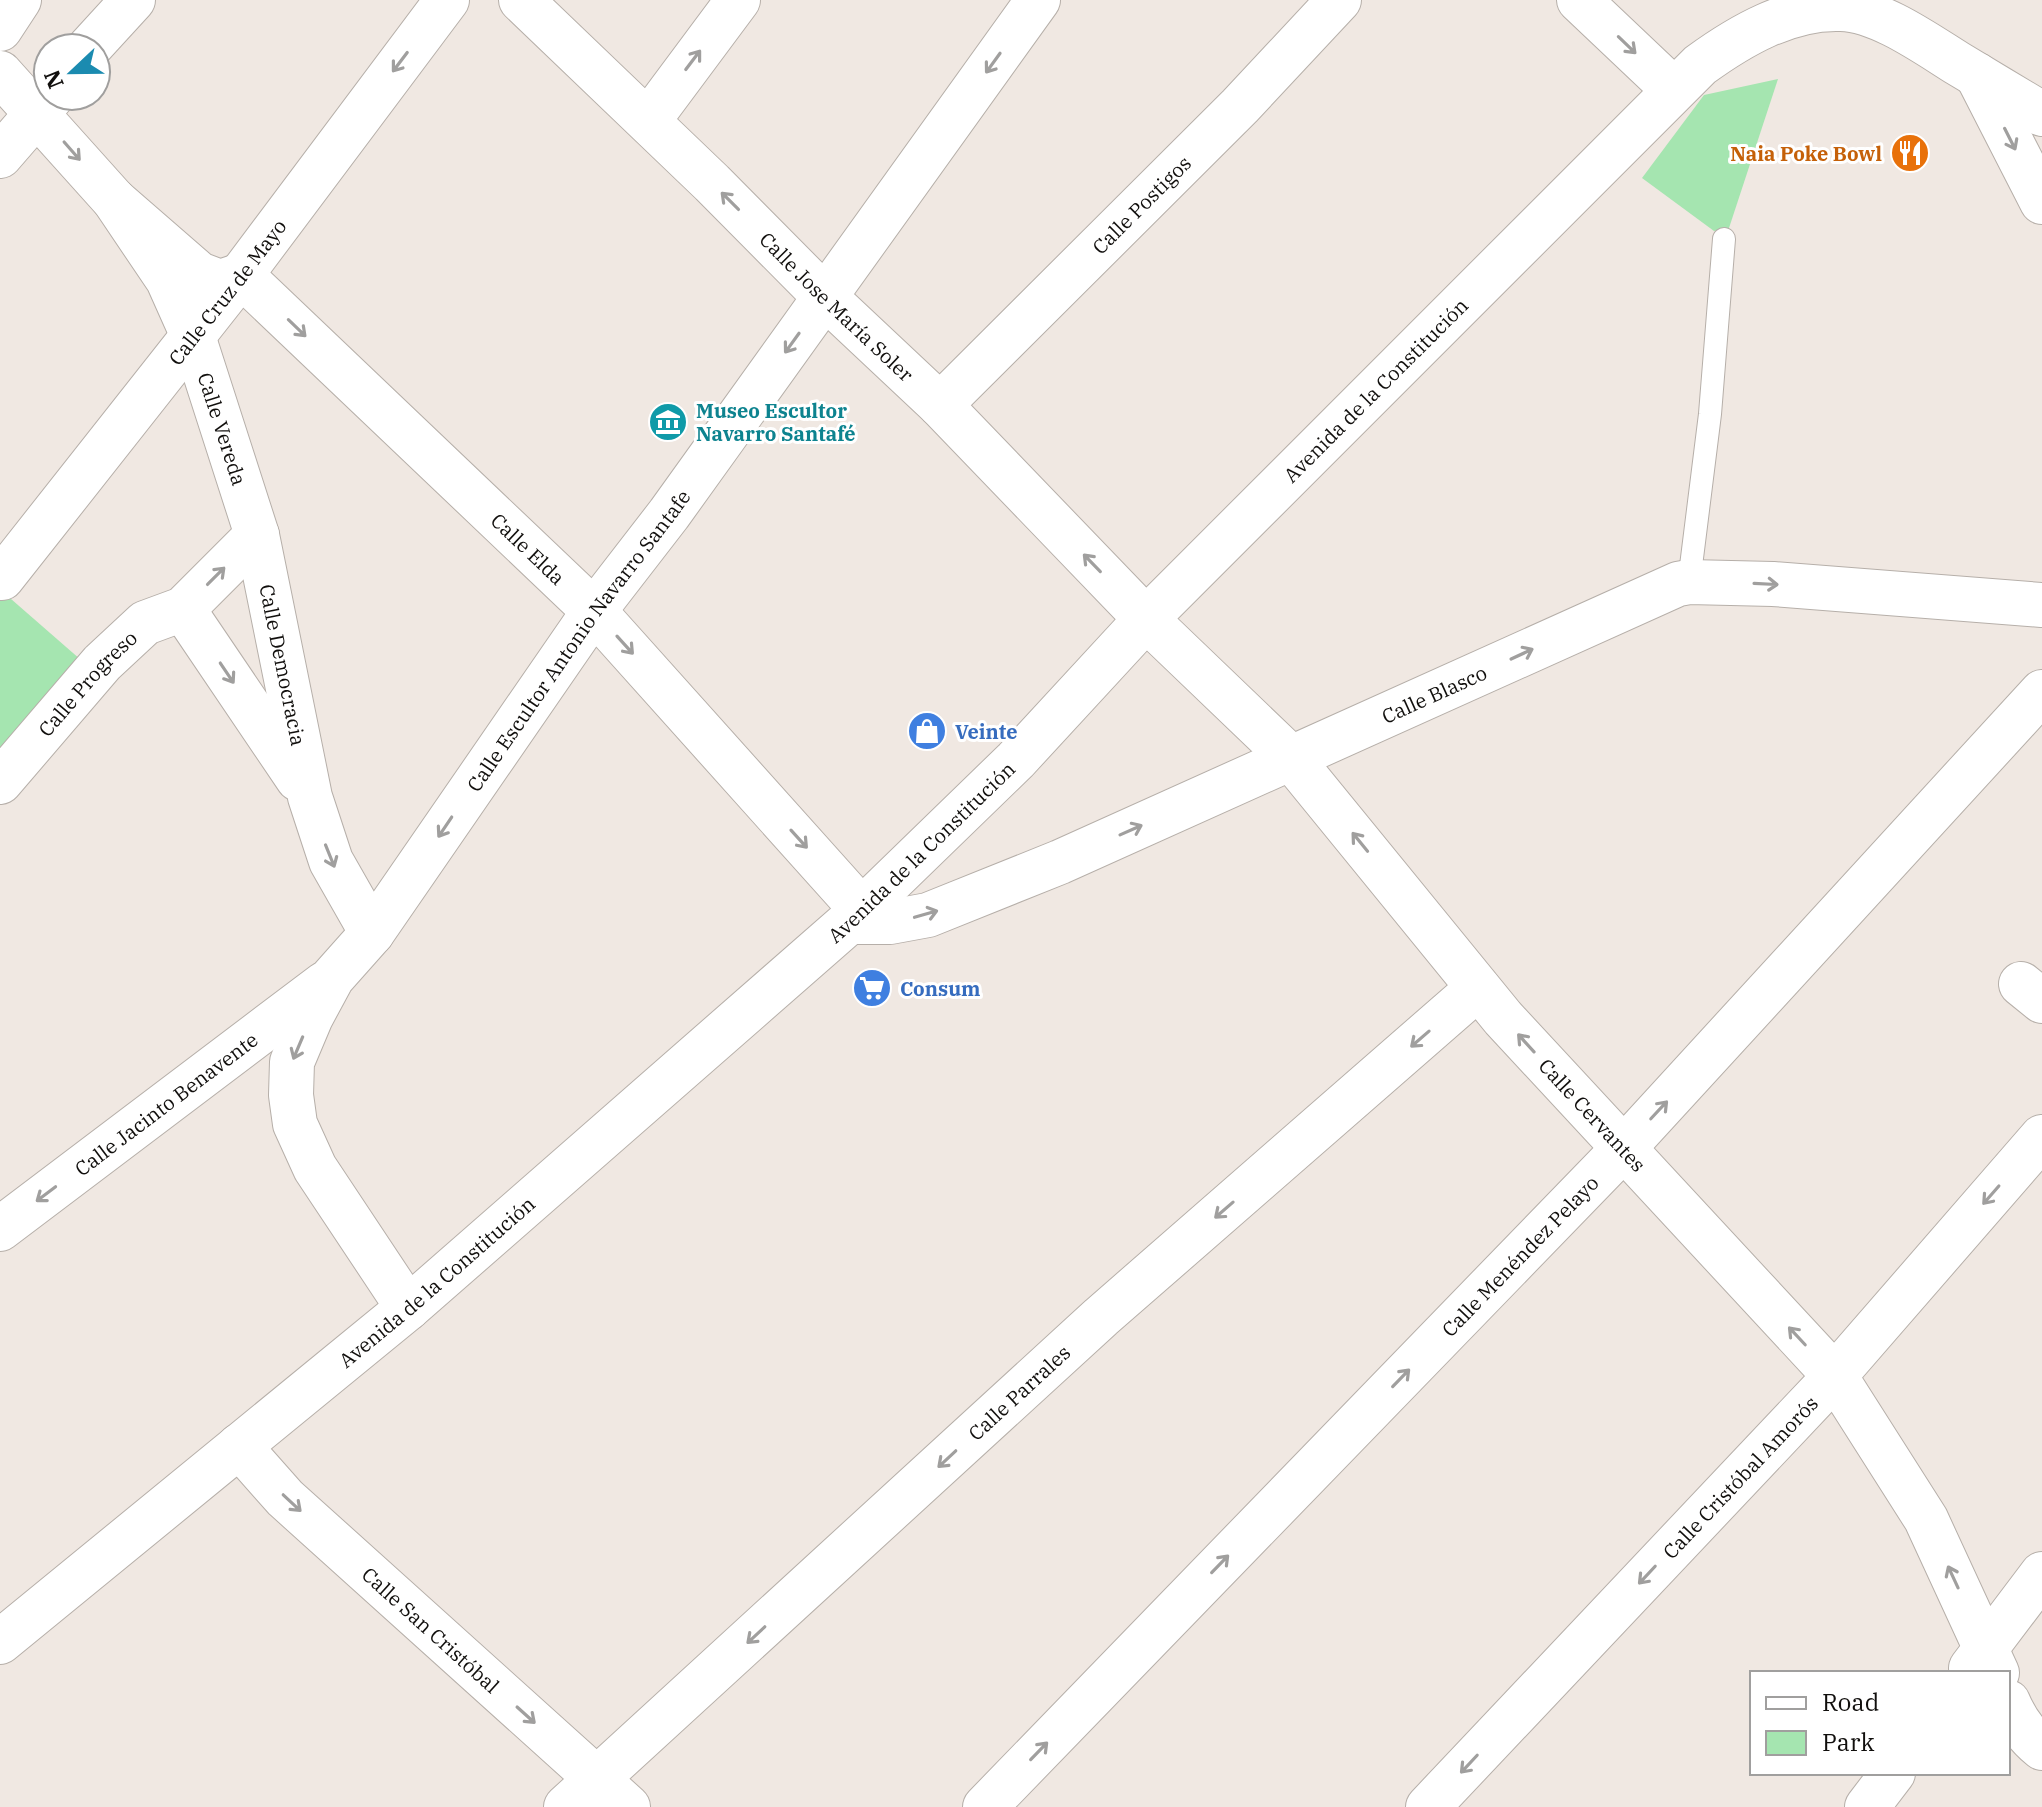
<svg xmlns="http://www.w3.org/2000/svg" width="2042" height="1807" viewBox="0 0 2042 1807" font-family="'IBM Plex Serif',serif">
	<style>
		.green { fill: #a5e5b0 }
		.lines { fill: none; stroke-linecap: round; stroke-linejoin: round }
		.lane-casing { stroke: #b6afa9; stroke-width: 24 }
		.street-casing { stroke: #b6afa9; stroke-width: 46 }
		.secondary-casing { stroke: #b6afa9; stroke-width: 46 }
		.lane { stroke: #fff; stroke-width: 22 }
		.street { stroke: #fff; stroke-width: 44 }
		.secondary { stroke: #fff; stroke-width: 44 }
		.oneway { stroke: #a09f9e }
		.labels { text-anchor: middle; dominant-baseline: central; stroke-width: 6; stroke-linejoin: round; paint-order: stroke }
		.food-label { font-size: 20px; font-weight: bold; fill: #c56008; stroke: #fff; text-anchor: end }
		.street-label { font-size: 20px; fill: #110f0d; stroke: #fff }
		.culture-label { font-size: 20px; font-weight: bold; fill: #0d838f; stroke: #fff; text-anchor: start }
		.shop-label { font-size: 20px; font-weight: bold; fill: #366cbe; stroke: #fff; text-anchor: start }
	</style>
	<rect width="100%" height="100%" fill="#f0e8e2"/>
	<!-- green -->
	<g class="green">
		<polygon points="1778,79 1729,228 1714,231 1642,178 1704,95"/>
		<polygon points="3,592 81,660 0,754 0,596"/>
	</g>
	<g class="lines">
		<defs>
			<polyline id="lane" points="1689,582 1710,414 1724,239"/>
			<g id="street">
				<path id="s1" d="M521 0 712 183 825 297 940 405 1146 619 1291 758 1503 1018 1835 1376 1926 1519 1997 1673"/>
				<polyline points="1579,0 1674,90"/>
				<polyline points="0,29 19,0"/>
				<polyline points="89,48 133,0"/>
				<path id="s2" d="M0 73 114 200 168 280 193 336 257 535 310 797 331 861 372 933"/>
				<polyline points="1977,75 2042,202"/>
				<polyline points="648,121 738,0"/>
				<polyline points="0,156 52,96"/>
				<path id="s3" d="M114 200 199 274 220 282 241 275 594 611 862 910"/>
				<path id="s4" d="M940 405 1240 106 1339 0"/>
				<path id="s5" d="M2 578 241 275 447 0"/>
				<polyline points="183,609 298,779"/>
				<path id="s6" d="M0 782 102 663 145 623 183 609 257 535"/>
				<path id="s7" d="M849 922H890L928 915 1060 862 1678 584 1689 582 1773 584 2042 605"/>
				<polyline points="2021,984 2042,1001"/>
				<path id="s8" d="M0 1229 324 984"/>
				<path id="s9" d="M408 1308 315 1168 295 1124 291 1095 292 1062 311 1017 332 978 372 933 594 611 669 514 1038 0"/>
				<path id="s10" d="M239 1446 285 1498 628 1807"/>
				<polyline points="1971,1668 2042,1574"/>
				<path d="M2008 1702C2016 1721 2026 1735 2042 1748"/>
				<path id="s11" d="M566 1807 1101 1317 1478 988"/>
				<path id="s12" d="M985 1807 1623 1149 2042 692"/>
				<path id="s13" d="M1428 1807 1823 1389 2042 1137"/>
				<polyline points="1867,1807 1893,1773"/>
			</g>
			<g id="secondary">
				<path id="s14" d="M0 1642 408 1308 849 922 1016 760 1146 619 1700 65C1740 36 1789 7 1841 9 1879 10 1925 43 1957 63 1985 80 2014 97 2042 114"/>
			</g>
		</defs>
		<!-- lane casing -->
		<use href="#lane" class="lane-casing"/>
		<!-- street casing -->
		<use href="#street" class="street-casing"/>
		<!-- secondary casing -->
		<use href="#secondary" class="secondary-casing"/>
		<!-- lane -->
		<use href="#lane" class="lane"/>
		<!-- street -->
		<use href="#street" class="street"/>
		<!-- secondary -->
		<use href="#secondary" class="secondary"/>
	</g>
	<!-- one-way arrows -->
	<defs><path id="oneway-shaft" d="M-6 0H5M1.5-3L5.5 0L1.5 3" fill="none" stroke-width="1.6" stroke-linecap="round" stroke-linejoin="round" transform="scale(2)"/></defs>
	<g class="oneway">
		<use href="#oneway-shaft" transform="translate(1627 45) rotate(44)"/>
		<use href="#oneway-shaft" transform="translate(693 60) rotate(-53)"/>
		<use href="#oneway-shaft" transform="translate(400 62) rotate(127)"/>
		<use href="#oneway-shaft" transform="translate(993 63) rotate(126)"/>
		<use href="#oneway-shaft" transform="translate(2010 139) rotate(63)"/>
		<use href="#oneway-shaft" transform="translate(72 151) rotate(49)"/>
		<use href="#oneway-shaft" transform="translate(730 201) rotate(-135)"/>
		<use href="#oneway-shaft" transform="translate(297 328) rotate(44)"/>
		<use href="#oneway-shaft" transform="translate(792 343) rotate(126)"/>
		<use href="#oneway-shaft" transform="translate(1092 563) rotate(-134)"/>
		<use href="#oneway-shaft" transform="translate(216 576) rotate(-45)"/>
		<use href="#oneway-shaft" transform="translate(1766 584) rotate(3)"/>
		<use href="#oneway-shaft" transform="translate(625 645) rotate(48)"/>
		<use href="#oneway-shaft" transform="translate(1522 654) rotate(-25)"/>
		<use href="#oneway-shaft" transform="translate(227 673) rotate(56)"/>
		<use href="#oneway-shaft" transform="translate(445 827) rotate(124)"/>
		<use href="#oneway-shaft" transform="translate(1131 830) rotate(-24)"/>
		<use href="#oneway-shaft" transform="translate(799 839) rotate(48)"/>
		<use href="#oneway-shaft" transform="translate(1360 842) rotate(-129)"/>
		<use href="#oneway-shaft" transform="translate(330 856) rotate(68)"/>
		<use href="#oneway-shaft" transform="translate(926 914) rotate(-16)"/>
		<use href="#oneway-shaft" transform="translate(1420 1039) rotate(139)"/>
		<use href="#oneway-shaft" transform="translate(1526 1043) rotate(-132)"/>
		<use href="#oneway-shaft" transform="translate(298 1048) rotate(113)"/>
		<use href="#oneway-shaft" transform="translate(1659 1110) rotate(-47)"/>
		<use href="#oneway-shaft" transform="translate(46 1194) rotate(143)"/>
		<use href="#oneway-shaft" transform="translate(1991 1195) rotate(131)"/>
		<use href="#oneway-shaft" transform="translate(1224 1210) rotate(139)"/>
		<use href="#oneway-shaft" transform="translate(1797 1336) rotate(-133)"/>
		<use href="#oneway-shaft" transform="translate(1401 1378) rotate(-46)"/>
		<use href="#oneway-shaft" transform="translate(947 1459) rotate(137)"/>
		<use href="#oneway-shaft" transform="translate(292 1503) rotate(43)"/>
		<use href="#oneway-shaft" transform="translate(1220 1564) rotate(-46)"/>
		<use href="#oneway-shaft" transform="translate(1647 1575) rotate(133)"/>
		<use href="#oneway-shaft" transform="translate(1953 1577) rotate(-115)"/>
		<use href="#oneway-shaft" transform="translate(756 1635) rotate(137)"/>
		<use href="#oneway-shaft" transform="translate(526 1715) rotate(42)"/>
		<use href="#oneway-shaft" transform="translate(1039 1751) rotate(-46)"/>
		<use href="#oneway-shaft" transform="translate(1469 1764) rotate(133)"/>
	</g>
	<!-- icons -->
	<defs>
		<symbol id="restaurant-disc" viewBox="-11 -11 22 22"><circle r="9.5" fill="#e8710a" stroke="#fff"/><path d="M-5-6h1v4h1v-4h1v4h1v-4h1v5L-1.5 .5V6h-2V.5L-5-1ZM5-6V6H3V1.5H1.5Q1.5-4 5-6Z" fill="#fff"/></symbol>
		<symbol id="museum-disc" viewBox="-11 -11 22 22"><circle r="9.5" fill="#0f9aa8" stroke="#fff"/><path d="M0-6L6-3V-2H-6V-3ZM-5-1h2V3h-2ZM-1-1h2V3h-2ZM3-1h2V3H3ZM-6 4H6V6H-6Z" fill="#fff"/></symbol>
		<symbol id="shop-disc" viewBox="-11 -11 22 22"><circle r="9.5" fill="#3f7fe0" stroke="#fff"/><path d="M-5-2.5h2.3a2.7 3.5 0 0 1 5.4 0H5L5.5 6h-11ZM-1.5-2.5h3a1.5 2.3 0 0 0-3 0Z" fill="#fff"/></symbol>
		<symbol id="supermarket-disc" viewBox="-11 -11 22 22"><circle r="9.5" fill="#3f7fe0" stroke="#fff"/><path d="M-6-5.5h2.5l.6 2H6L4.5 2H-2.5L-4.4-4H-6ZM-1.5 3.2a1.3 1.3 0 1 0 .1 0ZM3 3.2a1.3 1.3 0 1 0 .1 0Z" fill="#fff"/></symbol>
	</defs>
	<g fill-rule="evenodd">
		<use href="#restaurant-disc" x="1888" y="131" width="44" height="44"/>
		<use href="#museum-disc" x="646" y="400" width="44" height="44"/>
		<use href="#shop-disc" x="905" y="709" width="44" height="44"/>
		<use href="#supermarket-disc" x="850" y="966" width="44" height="44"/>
	</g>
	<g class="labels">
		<!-- food labels -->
		<g class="food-label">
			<text x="1882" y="153">Naia Poke Bowl</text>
		</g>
		<!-- street labels -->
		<g class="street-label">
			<text stroke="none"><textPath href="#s4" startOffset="284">Calle Postigos</textPath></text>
			<text stroke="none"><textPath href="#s5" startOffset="364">Calle Cruz de Mayo</textPath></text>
			<text stroke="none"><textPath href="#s1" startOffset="440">Calle Jose María Soler</textPath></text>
			<text stroke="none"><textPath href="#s14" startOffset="1862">Avenida de la Constitución</textPath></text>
			<text stroke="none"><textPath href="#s2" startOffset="426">Calle Vereda</textPath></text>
			<text stroke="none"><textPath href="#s3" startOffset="554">Calle Elda</textPath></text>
			<text stroke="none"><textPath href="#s9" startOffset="790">Calle Escultor Antonio Navarro Santafe</textPath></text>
			<text stroke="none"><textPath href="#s2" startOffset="670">Calle Democracia</textPath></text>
			<text stroke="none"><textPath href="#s6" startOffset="132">Calle Progreso</textPath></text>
			<text stroke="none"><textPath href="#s7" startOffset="632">Calle Blasco</textPath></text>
			<text stroke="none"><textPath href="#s14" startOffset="1214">Avenida de la Constitución</textPath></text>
			<text stroke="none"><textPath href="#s8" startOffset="208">Calle Jacinto Benavente</textPath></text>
			<text stroke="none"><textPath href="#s1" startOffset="1548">Calle Cervantes</textPath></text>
			<text stroke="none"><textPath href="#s12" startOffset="768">Calle Menéndez Pelayo</textPath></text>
			<text stroke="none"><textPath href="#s14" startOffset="566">Avenida de la Constitución</textPath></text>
			<text stroke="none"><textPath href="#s11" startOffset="614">Calle Parrales</textPath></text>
			<text stroke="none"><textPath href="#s13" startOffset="454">Calle Cristóbal Amorós</textPath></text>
			<text stroke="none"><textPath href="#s10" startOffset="266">Calle San Cristóbal</textPath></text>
		</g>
		<!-- culture labels -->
		<g class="culture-label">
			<text x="696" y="410">Museo Escultor<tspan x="696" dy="23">Navarro Santafé</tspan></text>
		</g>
		<!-- shop labels -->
		<g class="shop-label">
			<text x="955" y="731">Veinte</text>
			<text x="900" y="988">Consum</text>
		</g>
	</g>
	<!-- legend -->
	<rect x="1750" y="1671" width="260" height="104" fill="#ffffff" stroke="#a09f9e" stroke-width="2"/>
	<rect x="1766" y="1697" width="40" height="12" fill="#ffffff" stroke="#a09f9e" stroke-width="2"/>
	<text x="1822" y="1711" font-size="24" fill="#110f0d">Road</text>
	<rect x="1766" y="1731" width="40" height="24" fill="#a5e5b0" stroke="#a09f9e" stroke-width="2"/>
	<text x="1822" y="1751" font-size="24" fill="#110f0d">Park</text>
	<!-- north arrow -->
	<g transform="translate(72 72) rotate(248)"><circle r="38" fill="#ffffff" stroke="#a09f9e" stroke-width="2"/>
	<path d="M0-6L14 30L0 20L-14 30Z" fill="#1b8bb0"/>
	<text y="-12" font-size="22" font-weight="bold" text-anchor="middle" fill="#110f0d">N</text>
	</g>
</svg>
